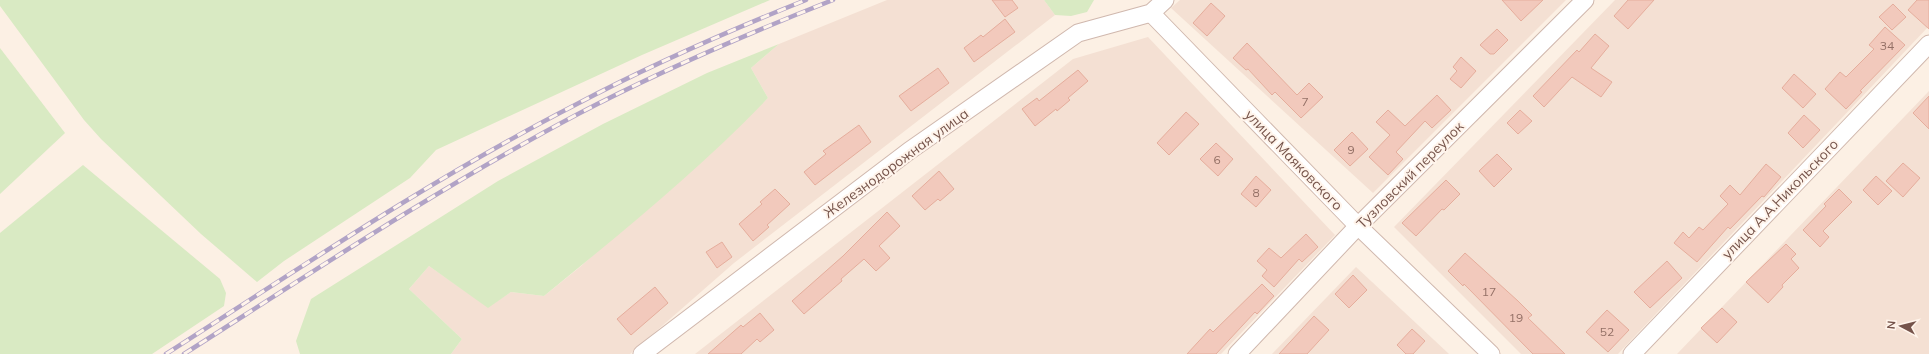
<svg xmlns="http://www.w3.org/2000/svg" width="1929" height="354" viewBox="0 0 1929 354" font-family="Mulish,sans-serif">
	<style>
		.residential { fill: #f4e0d3 }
		.green { fill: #d9eac3 }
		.building { fill: #f2c9bc; stroke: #e5ad9c }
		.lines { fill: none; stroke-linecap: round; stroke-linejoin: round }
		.minor-casing { stroke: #d0b8ae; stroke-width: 19 }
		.minor { stroke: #fff; stroke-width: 17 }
		.rail-casing { stroke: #b1a3c6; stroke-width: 4.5 }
		.rail { stroke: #fff4eb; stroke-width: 3; stroke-dasharray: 9; stroke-linecap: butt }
		.labels { text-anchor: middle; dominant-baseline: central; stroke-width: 4; stroke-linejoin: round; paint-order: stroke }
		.number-label { font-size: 12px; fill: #947066 }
		.street-label { font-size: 14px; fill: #75534a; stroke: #fff4eb }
	</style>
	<rect width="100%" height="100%" fill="#fcf0e4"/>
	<!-- residential -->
	<g class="residential">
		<polygon points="887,0 1044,0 1055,15 734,263 630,354 451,354 462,339 409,289 429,266 488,307 511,292 544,296 580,267 768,98 751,68 779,44"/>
		<polygon points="1180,0 1566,0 1373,193 1171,8"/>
		<polygon points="1615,0 1929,0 1929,26 1618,354 1521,354 1394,227"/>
		<polygon points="1148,37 1335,235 1221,354 695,354 1073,59"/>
		<polygon points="1929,91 1929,354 1677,354 1746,282"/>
		<polygon points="1356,267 1449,354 1272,354"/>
	</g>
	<!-- green -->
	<g class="green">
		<polygon points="0,0 770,0 642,55 436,150 410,178 284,261 257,282 201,234 101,139 84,120 0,6"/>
		<polygon points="1044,0 1094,0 1087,12 1071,16 1055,15"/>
		<path d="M779 44 751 68 768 98C699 170 621 233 544 296L511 292 488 308 429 266 409 289 462 339 451 354H300L296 341 311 299 498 181 603 124 707 73Z"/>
		<polygon points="0,48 65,133 0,194"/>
		<polygon points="83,165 220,279 226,293 224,306 152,354 0,354 0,233"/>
	</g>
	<!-- building -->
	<g class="building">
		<polygon points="992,0 1012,0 1018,8 1005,17"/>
		<polygon points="1502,0 1543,0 1521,21"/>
		<polygon points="1628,0 1654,0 1628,29 1614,16"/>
		<polygon points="1917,0 1929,0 1929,29 1908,10"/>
		<polygon points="1211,3 1225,16 1207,36 1193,23"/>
		<polygon points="1893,4 1906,17 1892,30 1879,17"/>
		<polygon points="1005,19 1015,32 974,62 964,48 981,35 983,37"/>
		<polygon points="1885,27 1905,45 1860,91 1862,92 1846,109 1825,89 1840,72 1846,77 1874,49 1869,45"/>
		<polygon points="1497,29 1508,40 1494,54 1490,54 1480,45"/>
		<polygon points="1595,34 1609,46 1591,68 1612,82 1601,97 1572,77 1544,107 1533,96 1577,50 1579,52"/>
		<polygon points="1247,43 1297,95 1309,83 1323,97 1301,118 1275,92 1272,95 1248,69 1246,70 1233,58"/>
		<polygon points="1461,57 1476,71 1461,88 1450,79 1457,71 1453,67"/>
		<polygon points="938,68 949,83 911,111 899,96"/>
		<polygon points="1078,70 1088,81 1068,98 1070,100 1057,111 1056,109 1035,126 1022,109 1037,98 1039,101"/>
		<polygon points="1794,74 1816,94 1803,108 1782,88"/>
		<polygon points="1437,95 1451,110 1432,128 1425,121 1396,152 1403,159 1388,175 1369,157 1390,135 1376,122 1388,110 1405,126"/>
		<polygon points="1929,96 1929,129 1913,113"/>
		<polygon points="1520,110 1532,121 1518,134 1507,123"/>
		<polygon points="1186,112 1199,124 1169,155 1157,143"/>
		<polygon points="1804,115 1820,130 1803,148 1788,133"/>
		<polygon points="859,125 871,142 815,185 804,172 826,154 823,151"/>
		<polygon points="1352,132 1368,149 1350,166 1334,150"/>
		<polygon points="1216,143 1233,159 1218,176 1200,159"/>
		<polygon points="1497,154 1512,169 1494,187 1479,171"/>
		<polygon points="1903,163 1920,178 1903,197 1886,181"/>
		<polygon points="1766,164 1781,177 1764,197 1762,196 1730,229 1728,227 1697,262 1674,243 1683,232 1689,238 1699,227 1703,230 1728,204 1720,196 1730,185 1740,195"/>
		<polygon points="939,171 954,189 940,201 938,199 925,210 912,196"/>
		<polygon points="1256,176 1271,190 1256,207 1241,194"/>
		<polygon points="1876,176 1892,191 1878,205 1863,190"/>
		<polygon points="1446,180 1460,194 1444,210 1442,209 1416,236 1402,223"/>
		<polygon points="775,189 790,204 767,225 769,227 753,241 739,224 762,204 760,202"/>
		<polygon points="1839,189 1852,202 1823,231 1829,237 1820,247 1803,230 1826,206 1824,204"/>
		<polygon points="887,212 900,226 879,246 890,258 876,271 864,259 841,279 842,281 804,314 792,301 843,256"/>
		<polygon points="1306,234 1318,247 1302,262 1299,259 1274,287 1262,276 1267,270 1257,261 1269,248 1281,258"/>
		<polygon points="722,242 732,257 717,268 706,252"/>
		<polygon points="1786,244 1796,254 1791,259 1799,268 1782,285 1783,287 1768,303 1746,282"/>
		<polygon points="1465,253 1518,301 1532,315 1528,318 1565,354 1533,354 1464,284 1463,286 1448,271"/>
		<polygon points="1667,261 1682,278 1650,308 1634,292"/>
		<polygon points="1353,275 1367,290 1349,308 1335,294"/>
		<polygon points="1262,284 1274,296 1257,314 1255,312 1216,354 1187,354 1210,329 1213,332"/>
		<polygon points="655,287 668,303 631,335 617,319"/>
		<polygon points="1722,308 1737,322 1717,343 1701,328"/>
		<polygon points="1607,310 1629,330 1608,352 1586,332"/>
		<polygon points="760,313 774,330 760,342 757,339 741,354 708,354 741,325 743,327"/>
		<polygon points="1314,316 1329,330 1307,354 1279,354"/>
		<polygon points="1412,329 1425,341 1413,354 1406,354 1397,345"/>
	</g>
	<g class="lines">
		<defs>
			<g id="minor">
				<polyline points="1151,13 1358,226 1491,354"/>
				<polyline points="642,354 909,151 1078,33 1151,13 1165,0"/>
				<polyline points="1237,354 1358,226 1585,0"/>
				<polyline points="1632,354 1929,44"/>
			</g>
		</defs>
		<!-- minor casing -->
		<use href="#minor" class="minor-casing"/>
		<!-- minor -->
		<use href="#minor" class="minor"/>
		<defs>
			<g id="rail">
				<path d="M166 354C300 268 433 178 575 105 649 66 728 31 806 0"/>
				<path d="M184 354C314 271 442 186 578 114 660 71 747 34 833 0"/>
			</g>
		</defs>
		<!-- rail casing -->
		<use href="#rail" class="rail-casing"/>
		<!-- rail -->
		<use href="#rail" class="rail"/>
	</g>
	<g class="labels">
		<!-- number labels -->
		<g class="number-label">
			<text x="1887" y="45">34</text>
			<text x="1305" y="101">7</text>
			<text x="1351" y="149">9</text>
			<text x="1217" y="159">6</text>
			<text x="1256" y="192">8</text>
			<text x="1489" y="291">17</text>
			<text x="1516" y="317">19</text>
			<text x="1607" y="331">52</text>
		</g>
		<!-- street labels -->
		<g class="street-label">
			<text transform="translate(1294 160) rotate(46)">улица Маяковского</text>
			<text transform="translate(896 163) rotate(-36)">Железнодорожная улица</text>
			<text transform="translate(1410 175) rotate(-45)">Тузловский переулок</text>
			<text transform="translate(1780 199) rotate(-46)">улица А.А.Никольского</text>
		</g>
	</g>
	<!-- north arrow -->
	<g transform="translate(1901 326) rotate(277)" stroke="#fff4eb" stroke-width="3" paint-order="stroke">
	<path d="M0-3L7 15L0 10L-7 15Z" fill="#75534a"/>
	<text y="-6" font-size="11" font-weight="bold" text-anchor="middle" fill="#75534a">N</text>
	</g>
</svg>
